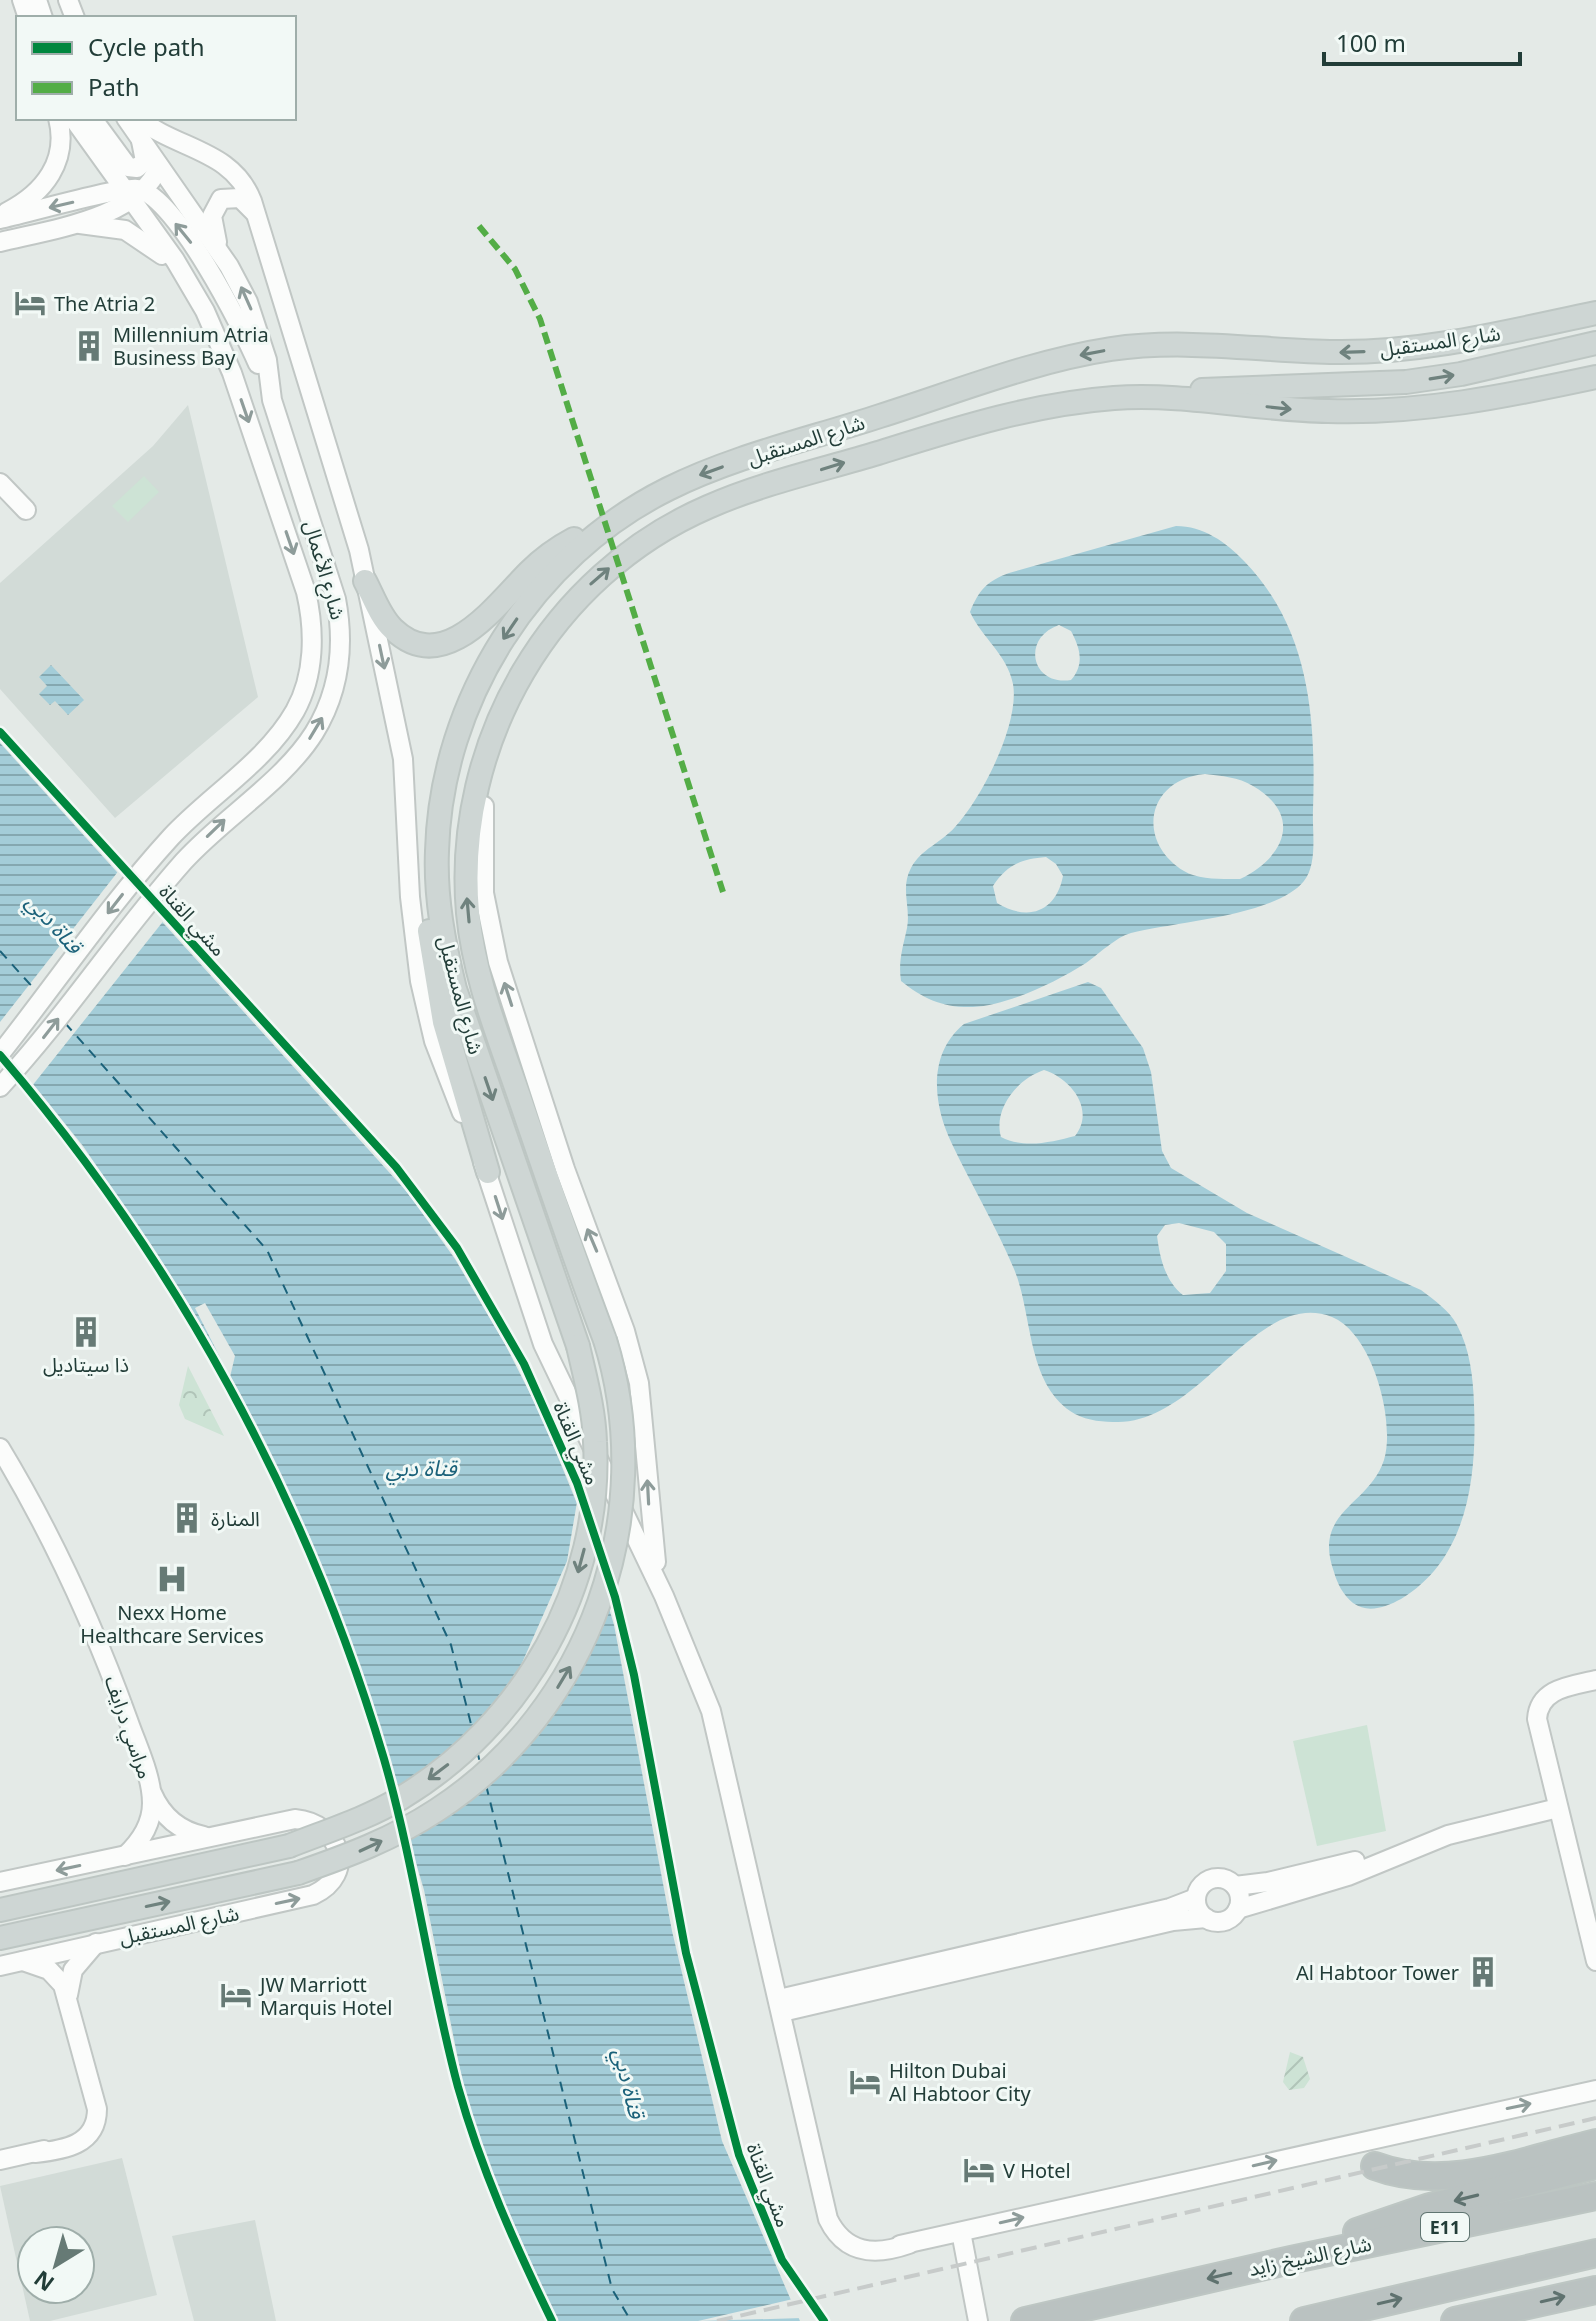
<svg xmlns="http://www.w3.org/2000/svg" width="1596" height="2321" viewBox="0 0 1596 2321" font-family="'Noto Sans','Noto Sans Arabic',sans-serif">
	<style>
		.built { fill: #d2dbd7; fill-rule: evenodd }
		.forest { fill: url(#forest-crowns) }
		.garden { fill: url(#garden-furrows) }
		.pitch { fill: #cde3d5 }
		.water { fill: url(#water-rules); fill-rule: evenodd }
		.pier { fill: #e4eae7 }
		.lines { fill: none; stroke-linecap: round; stroke-linejoin: round }
		.ferry { stroke: #1b627a; stroke-width: 2; stroke-dasharray: 10 8; stroke-linecap: butt }
		.minor-casing { stroke: #c1c7c5; stroke-width: 22 }
		.major-casing { stroke: #bdc6c3; stroke-width: 26 }
		.highway-casing { stroke: #bdc6c3; stroke-width: 30 }
		.minor { stroke: #fbfcfb; stroke-width: 18 }
		.major { stroke: #ced6d4; stroke-width: 22 }
		.highway { stroke: #bac2c1; stroke-width: 26 }
		.rail { stroke: #c7cbca; stroke-width: 4; stroke-dasharray: 16 8; stroke-linecap: butt }
		.major-bridge-casing { stroke: #bdc6c3; stroke-width: 26; stroke-linecap: butt }
		.major-bridge { stroke: #ced6d4; stroke-width: 22 }
		.quiet { stroke: #53ad46; stroke-width: 6; stroke-dasharray: 12 6; stroke-linecap: butt }
		.cycleway-casing { stroke: #f2f9f6; stroke-width: 13 }
		.cycleway { stroke: #00873e; stroke-width: 8 }
		.oneway { stroke: #8e9c9a }
		.oneway2 { stroke: #6f827e }
		.oneway3 { stroke: #5f726f }
		.labels { text-anchor: middle; dominant-baseline: central; stroke-width: 6; stroke-linejoin: round; paint-order: stroke }
		.shield { fill: #f2f9f6; stroke: #607571; stroke-width: 2 }
		.shield-label { font-size: 18px; font-weight: bold; fill: #223d38 }
		.poi-label { font-size: 20px; fill: #223d38; stroke: #f2f9f6; text-anchor: start }
		.street-label { font-size: 20px; fill: #223d38; stroke: #f2f9f6 }
		.water-label { font-size: 22px; font-style: italic; fill: #1b627a; stroke: #f2f9f6 }
	</style>
	<defs>
		<pattern id="forest-crowns" width="20" height="18" patternUnits="userSpaceOnUse" patternTransform="scale(2)"><rect width="20" height="18" fill="#cde3d5"/><path d="M2 6a3 3 0 1 1 6 0M12 15a3 3 0 1 1 6 0" fill="none" stroke="#b0c4b8"/></pattern>
		<pattern id="garden-furrows" width="10" height="10" patternUnits="userSpaceOnUse" patternTransform="scale(2)"><rect width="10" height="10" fill="#cde3d5"/><path d="M-1 1l2-2M0 10L10 0M9 11l2-2" fill="none" stroke="#b0c4b8"/></pattern>
		<pattern id="water-rules" width="6" height="5" patternUnits="userSpaceOnUse" patternTransform="scale(2)"><rect width="6" height="5" fill="#a4cdd8"/><path d="M0 2.5h6" fill="none" stroke="#85a8b0"/></pattern>
	</defs>
	<rect width="100%" height="100%" fill="#e4eae7"/>
	<!-- built -->
	<g class="built">
		<polygon points="188,405 258,697 115,818 0,689 0,583 153,446"/>
		<path d="M122 2158 157 2295 50 2321H30L0 2186ZM80 2241V2289H32V2241Z"/>
		<polygon points="255,2220 276,2321 194,2321 172,2236"/>
	</g>
	<!-- forest -->
	<polygon class="forest" points="188,1366 224,1436 185,1419 179,1405"/>
	<!-- garden -->
	<polygon class="garden" points="1290,2052 1303,2057 1310,2079 1304,2088 1289,2090 1283,2082"/>
	<!-- pitch -->
	<g class="pitch">
		<polygon points="144,476 159,492 128,522 112,506"/>
		<polygon points="1367,1725 1386,1831 1317,1846 1293,1741"/>
	</g>
	<!-- water -->
	<g class="water">
		<path d="M1176 526C1203 526 1226 542 1244 561 1310 629 1316 719 1313 810 1312 831 1318 863 1304 881 1276 916 1173 922 1131 933 1116 937 1099 954 1086 963 1056 982 1009 1005 973 1007 944 1008 923 999 901 981 898 961 903 947 907 928 911 907 900 888 911 868 921 849 941 843 955 827 982 798 1020 723 1013 684 1007 654 982 638 970 612 979 590 987 581 1009 573ZM1059 625 1071 631C1080 648 1085 664 1071 680 1031 686 1021 638 1059 625ZM1205 774C1222 776 1238 777 1253 786 1304 816 1284 858 1240 879 1223 879 1198 880 1184 871 1135 841 1147 779 1205 774ZM1046 857 1056 864 1063 876C1056 912 1028 922 997 903L993 886C1007 865 1021 859 1046 857Z"/>
		<polygon points="51,665 84,700 68,715 55,701 50,705 39,694 47,686 39,677"/>
		<polygon points="0,743 407,1192 455,1259 506,1346 540,1413 582,1516 614,1625 672,1931 722,2141 800,2321 557,2321 491,2171 464,2089 424,1890 358,1667 309,1535 242,1397 228,1372 211,1356 190,1306 160,1259 83,1146 0,1043"/>
		<path d="M1088 982 1101 988 1143 1048 1151 1072 1162 1151 1171 1168 1247 1213 1421 1290C1434 1300 1449 1310 1457 1325 1470 1349 1473 1377 1474 1404 1477 1475 1469 1558 1401 1599 1386 1607 1368 1614 1353 1603 1343 1595 1337 1583 1334 1572 1312 1511 1369 1506 1384 1460 1396 1420 1372 1333 1332 1317 1257 1288 1202 1421 1118 1422 1104 1422 1088 1421 1075 1414 1026 1386 1033 1314 1014 1269 996 1226 972 1186 952 1144 933 1105 927 1054 964 1024ZM1044 1070C1070 1078 1096 1109 1075 1136 1052 1142 1024 1149 1001 1137 993 1109 1017 1079 1044 1070ZM1179 1223 1214 1232 1226 1244V1271L1210 1293 1183 1295C1165 1281 1160 1258 1157 1236L1165 1225Z"/>
	</g>
	<!-- pier -->
	<g class="pier">
		<polygon points="120,869 165,919 32,1086 0,1049 0,1022"/>
		<polygon points="205,1303 235,1356 230,1377 195,1308"/>
		<polygon points="578,1496 611,1599 559,1703 529,1744 494,1782 406,1842 391,1789 419,1774 456,1744 490,1710 518,1672 567,1561"/>
		<polygon points="793,2299 803,2318 698,2321"/>
	</g>
	<g class="lines">
		<!-- ferry -->
		<g class="ferry">
			<polyline points="0,951 36,991"/>
			<polyline points="65,1023 267,1250 451,1645 472,1728"/>
			<polyline points="477,1750 480,1763"/>
			<polyline points="486,1785 612,2289 631,2321"/>
		</g>
		<defs>
			<g id="minor">
				<polyline points="22,0 28,18"/>
				<polyline points="37,0 43,18"/>
				<polyline points="68,0 75,18"/>
				<polyline points="92,118 128,167 137,168 145,161 141,141"/>
				<path d="M138 118C177 150 232 149 252 201L359 550 403 759 410 897 420 981 434 1041 462 1113"/>
				<path d="M7 212C44 193 69 161 58 118"/>
				<path d="M0 219C24 214 121 186 138 189 177 198 242 327 258 364"/>
				<polyline points="80,224 125,230 162,255"/>
				<path d="M0 242C49 230 140 218 159 166"/>
				<polyline points="217,242 212,216 221,199 240,198 254,212"/>
				<polyline points="0,483 26,510"/>
				<polyline points="484,806 484,893 498,962 565,1169 625,1331 639,1383 656,1562"/>
				<path d="M0 1054C57 982 109 905 171 837 210 795 266 762 295 711 315 675 315 631 306 592L232 373 205 311 175 260 73 118"/>
				<path d="M0 1087C66 1016 119 934 184 861 223 818 283 782 314 733 340 691 345 647 336 599L272 400 267 360 248 302 229 266 126 118"/>
				<path d="M483 1162 543 1344 664 1596 711 1711 828 2219C845 2254 875 2256 909 2244"/>
				<path d="M0 1448C52 1534 94 1626 128 1720 137 1746 152 1776 152 1803 152 1824 140 1842 125 1856"/>
				<path d="M1596 1680C1571 1686 1539 1688 1537 1719L1596 1961"/>
				<path d="M152 1793C162 1816 179 1831 204 1836"/>
				<circle cx="1218" cy="1900" r="22"/>
				<path d="M0 1882 295 1819C340 1823 358 1874 313 1895L0 1966"/>
				<polyline points="1235,1886 1268,1882 1355,1861"/>
				<polyline points="1238,1909 1348,1876 1448,1835 1558,1808"/>
				<path d="M23 1961 49 1970 63 1985 97 2109C97 2145 64 2150 35 2153"/>
				<polyline points="68,1995 73,1970 96,1943"/>
				<polyline points="779,1999 1170,1908 1196,1898"/>
				<polyline points="782,2012 1173,1921 1206,1918"/>
				<polyline points="0,2160 44,2150"/>
				<polyline points="961,2232 978,2321"/>
				<polyline points="900,2245 1596,2090"/>
			</g>
			<g id="major">
				<polyline points="1202,390 1406,382 1461,374 1596,343"/>
				<path d="M365 581C373 596 380 617 393 629 444 678 496 605 529 572 542 559 557 548 574 539"/>
				<polyline points="429,931 444,1022 488,1172"/>
				<path d="M605 1340C575 1261 548 1181 521 1102 500 1040 474 979 468 913 453 742 551 575 708 507 762 483 822 470 878 453 955 429 1032 404 1114 398 1186 393 1256 410 1328 411 1420 414 1507 396 1596 377"/>
				<path d="M578 1346 455 989C444 944 435 898 437 851 441 700 533 556 668 489 734 456 810 439 880 416 956 392 1033 361 1111 349 1185 338 1261 351 1336 352 1424 353 1510 331 1596 313"/>
				<polyline points="0,1910 289,1846"/>
				<polyline points="0,1938 298,1873"/>
			</g>
			<g id="highway">
				<path d="M1375 2166C1446 2193 1525 2160 1596 2143"/>
				<polyline points="1357,2232 1430,2207 1596,2165"/>
				<polyline points="1025,2321 1295,2259 1596,2196"/>
				<polyline points="1304,2321 1596,2253"/>
				<polyline points="1455,2321 1596,2290"/>
			</g>
		</defs>
		<!-- minor casing -->
		<use href="#minor" class="minor-casing"/>
		<!-- major casing -->
		<use href="#major" class="major-casing"/>
		<!-- highway casing -->
		<use href="#highway" class="highway-casing"/>
		<!-- minor -->
		<use href="#minor" class="minor"/>
		<!-- major -->
		<use href="#major" class="major"/>
		<!-- highway -->
		<use href="#highway" class="highway"/>
		<!-- rail -->
		<polyline class="rail" points="717,2321 1596,2118"/>
		<defs>
			<g id="major-bridge">
				<path d="M289 1846C327 1831 366 1819 401 1798 523 1725 603 1585 595 1442 594 1409 585 1377 578 1346"/>
				<path d="M298 1873C347 1856 393 1839 437 1810 591 1710 659 1514 605 1340"/>
			</g>
		</defs>
		<!-- major-bridge casing -->
		<use href="#major-bridge" class="major-bridge-casing"/>
		<!-- major-bridge -->
		<use href="#major-bridge" class="major-bridge"/>
		<!-- quiet -->
		<polyline class="quiet" points="479,226 515,269 540,319 723,892"/>
		<defs>
			<g id="cycleway">
				<polyline points="0,732 396,1167 457,1248 524,1364 577,1483 615,1597 634,1675 686,1953 739,2155 782,2260 824,2321"/>
				<path d="M0 1055C175 1259 308 1501 384 1759 415 1867 429 1979 458 2087 481 2169 515 2245 552 2321"/>
			</g>
		</defs>
		<!-- cycleway casing -->
		<use href="#cycleway" class="cycleway-casing"/>
		<!-- cycleway -->
		<use href="#cycleway" class="cycleway"/>
	</g>
	<!-- one-way arrows -->
	<defs><path id="oneway-shaft" d="M-6 0H5M1.5-3L5.5 0L1.5 3" fill="none" stroke-width="1.6" stroke-linecap="round" stroke-linejoin="round" transform="scale(2)"/></defs>
	<g class="oneway">
		<use href="#oneway-shaft" transform="translate(61 205) rotate(167)"/>
		<use href="#oneway-shaft" transform="translate(183 233) rotate(-129)"/>
		<use href="#oneway-shaft" transform="translate(246 298) rotate(-114)"/>
		<use href="#oneway-shaft" transform="translate(245 411) rotate(71)"/>
		<use href="#oneway-shaft" transform="translate(290 543) rotate(71)"/>
		<use href="#oneway-shaft" transform="translate(382 657) rotate(78)"/>
		<use href="#oneway-shaft" transform="translate(316 728) rotate(-59)"/>
		<use href="#oneway-shaft" transform="translate(216 828) rotate(-44)"/>
		<use href="#oneway-shaft" transform="translate(115 904) rotate(128)"/>
		<use href="#oneway-shaft" transform="translate(508 994) rotate(-108)"/>
		<use href="#oneway-shaft" transform="translate(51 1028) rotate(-52)"/>
		<use href="#oneway-shaft" transform="translate(499 1208) rotate(72)"/>
		<use href="#oneway-shaft" transform="translate(592 1240) rotate(-113)"/>
		<use href="#oneway-shaft" transform="translate(648 1492) rotate(-93)"/>
		<use href="#oneway-shaft" transform="translate(68 1868) rotate(168)"/>
		<use href="#oneway-shaft" transform="translate(288 1901) rotate(-12)"/>
		<use href="#oneway-shaft" transform="translate(1519 2106) rotate(-12)"/>
		<use href="#oneway-shaft" transform="translate(1265 2163) rotate(-13)"/>
		<use href="#oneway-shaft" transform="translate(1012 2220) rotate(-13)"/>
	</g>
	<g class="oneway2">
		<use href="#oneway-shaft" transform="translate(1352 352) rotate(178)"/>
		<use href="#oneway-shaft" transform="translate(1092 353) rotate(169)"/>
		<use href="#oneway-shaft" transform="translate(1442 377) rotate(-9)"/>
		<use href="#oneway-shaft" transform="translate(1279 408) rotate(6)"/>
		<use href="#oneway-shaft" transform="translate(833 466) rotate(-17)"/>
		<use href="#oneway-shaft" transform="translate(711 471) rotate(160)"/>
		<use href="#oneway-shaft" transform="translate(600 576) rotate(-41)"/>
		<use href="#oneway-shaft" transform="translate(510 629) rotate(124)"/>
		<use href="#oneway-shaft" transform="translate(468 910) rotate(-95)"/>
		<use href="#oneway-shaft" transform="translate(489 1089) rotate(71)"/>
		<use href="#oneway-shaft" transform="translate(581 1561) rotate(105)"/>
		<use href="#oneway-shaft" transform="translate(564 1677) rotate(-59)"/>
		<use href="#oneway-shaft" transform="translate(438 1772) rotate(143)"/>
		<use href="#oneway-shaft" transform="translate(371 1846) rotate(-25)"/>
		<use href="#oneway-shaft" transform="translate(158 1904) rotate(-12)"/>
	</g>
	<g class="oneway3">
		<use href="#oneway-shaft" transform="translate(1466 2198) rotate(166)"/>
		<use href="#oneway-shaft" transform="translate(1219 2276) rotate(167)"/>
		<use href="#oneway-shaft" transform="translate(1553 2299) rotate(-13)"/>
		<use href="#oneway-shaft" transform="translate(1390 2301) rotate(-13)"/>
	</g>
	<!-- icons -->
	<defs>
		<symbol id="hotel-bare" viewBox="-9 -9 18 18"><path d="M-6-4.5h1.5V1H6V5H4.5V3h-9V5H-6ZM-4 0a1.8 1.8 0 1 1 3.6 0ZM.5 0V-2.5h3Q6-2.5 6 0Z" fill="#667a75" stroke="#f2f9f6" stroke-width="2.5" paint-order="stroke"/></symbol>
		<symbol id="building-bare" viewBox="-9 -9 18 18"><path d="M-4-6H4V6H1V3H-1V6H-4ZM-2.5-4.3h1.7v1.8h-1.7ZM.8-4.3h1.7v1.8H.8ZM-2.5-1h1.7V.8h-1.7ZM.8-1h1.7V.8H.8Z" fill="#667a75" stroke="#f2f9f6" stroke-width="2.5" paint-order="stroke"/></symbol>
		<symbol id="hospital-bare" viewBox="-9 -9 18 18"><path d="M-5-5h3v3.5h4V-5h3V5h-3V1.5h-4V5h-3Z" fill="#667a75" stroke="#f2f9f6" stroke-width="2.5" paint-order="stroke"/></symbol>
	</defs>
	<g fill-rule="evenodd">
		<use href="#hotel-bare" x="8" y="281" width="44" height="44"/>
		<use href="#building-bare" x="67" y="324" width="44" height="44"/>
		<use href="#building-bare" x="64" y="1310" width="44" height="44"/>
		<use href="#building-bare" x="165" y="1496" width="44" height="44"/>
		<use href="#hospital-bare" x="150" y="1557" width="44" height="44"/>
		<use href="#building-bare" x="1461" y="1950" width="44" height="44"/>
		<use href="#hotel-bare" x="214" y="1973" width="44" height="44"/>
		<use href="#hotel-bare" x="843" y="2060" width="44" height="44"/>
		<use href="#hotel-bare" x="957" y="2148" width="44" height="44"/>
	</g>
	<g class="labels">
		<!-- shield labels -->
		<rect class="shield" x="1421" y="2213" width="48" height="28" rx="6"/>
		<g class="shield-label">
			<text x="1445" y="2227">E11</text>
		</g>
		<!-- poi labels -->
		<g class="poi-label">
			<text x="54" y="303">The Atria 2</text>
			<text x="113" y="334">Millennium Atria<tspan x="113" dy="23">Business Bay</tspan></text>
			<text x="86" y="1364" text-anchor="middle">ذا سيتاديل</text>
			<text x="211" y="1518">المنارة</text>
			<text x="172" y="1612" text-anchor="middle">Nexx Home<tspan x="172" dy="23">Healthcare Services</tspan></text>
			<text x="1459" y="1972" text-anchor="end">Al Habtoor Tower</text>
			<text x="260" y="1984">JW Marriott<tspan x="260" dy="23">Marquis Hotel</tspan></text>
			<text x="889" y="2070">Hilton Dubai<tspan x="889" dy="23">Al Habtoor City</tspan></text>
			<text x="1003" y="2170">V Hotel</text>
		</g>
		<!-- street labels -->
		<g class="street-label">
			<text transform="translate(1440 341) rotate(-8)">شارع المستقبل</text>
			<text transform="translate(806 440) rotate(-18)">شارع المستقبل</text>
			<text transform="translate(325 570) rotate(74)">شارع الأعمال</text>
			<text transform="translate(193 920) rotate(48)">مشي القناة</text>
			<text transform="translate(461 995) rotate(75)">شارع المستقبل</text>
			<text transform="translate(577 1443) rotate(67)">مشي القناة</text>
			<text transform="translate(129 1727) rotate(71)">مراسي درايف</text>
			<text transform="translate(179 1925) rotate(-12)">شارع المستقبل</text>
			<text transform="translate(769 2185) rotate(69)">مشي القناة</text>
			<text transform="translate(1310 2256) rotate(-12)">شارع الشيخ زايد</text>
		</g>
		<!-- water labels -->
		<g class="water-label">
			<text transform="translate(55 923) rotate(48)">قناة دبي</text>
			<text x="421" y="1467">قناة دبي</text>
			<text transform="translate(630 2083) rotate(76)">قناة دبي</text>
		</g>
	</g>
	<!-- legend -->
	<rect x="16" y="16" width="280" height="104" fill="#f2f9f6" stroke="#9faeaa" stroke-width="2"/>
	<rect x="32" y="42" width="40" height="12" fill="#00873e" stroke="#9faeaa" stroke-width="2"/>
	<text x="88" y="56" font-size="24" fill="#223d38">Cycle path</text>
	<rect x="32" y="82" width="40" height="12" fill="#53ad46" stroke="#9faeaa" stroke-width="2"/>
	<text x="88" y="96" font-size="24" fill="#223d38">Path</text>
	<!-- north arrow -->
	<g transform="translate(56 2265) rotate(217)"><circle r="38" fill="#f2f9f6" stroke="#9faeaa" stroke-width="2"/>
	<path d="M0-6L14 30L0 20L-14 30Z" fill="#667a75"/>
	<text y="-12" font-size="22" font-weight="bold" text-anchor="middle" fill="#223d38">N</text>
	</g>
	<!-- scale -->
	<path d="M1324 52v12h196v-12" fill="none" stroke="#223d38" stroke-width="4"/>
	<text x="1336" y="52" font-size="24" fill="#223d38" stroke="#f2f9f6" stroke-width="6" paint-order="stroke">100 m</text>
</svg>
